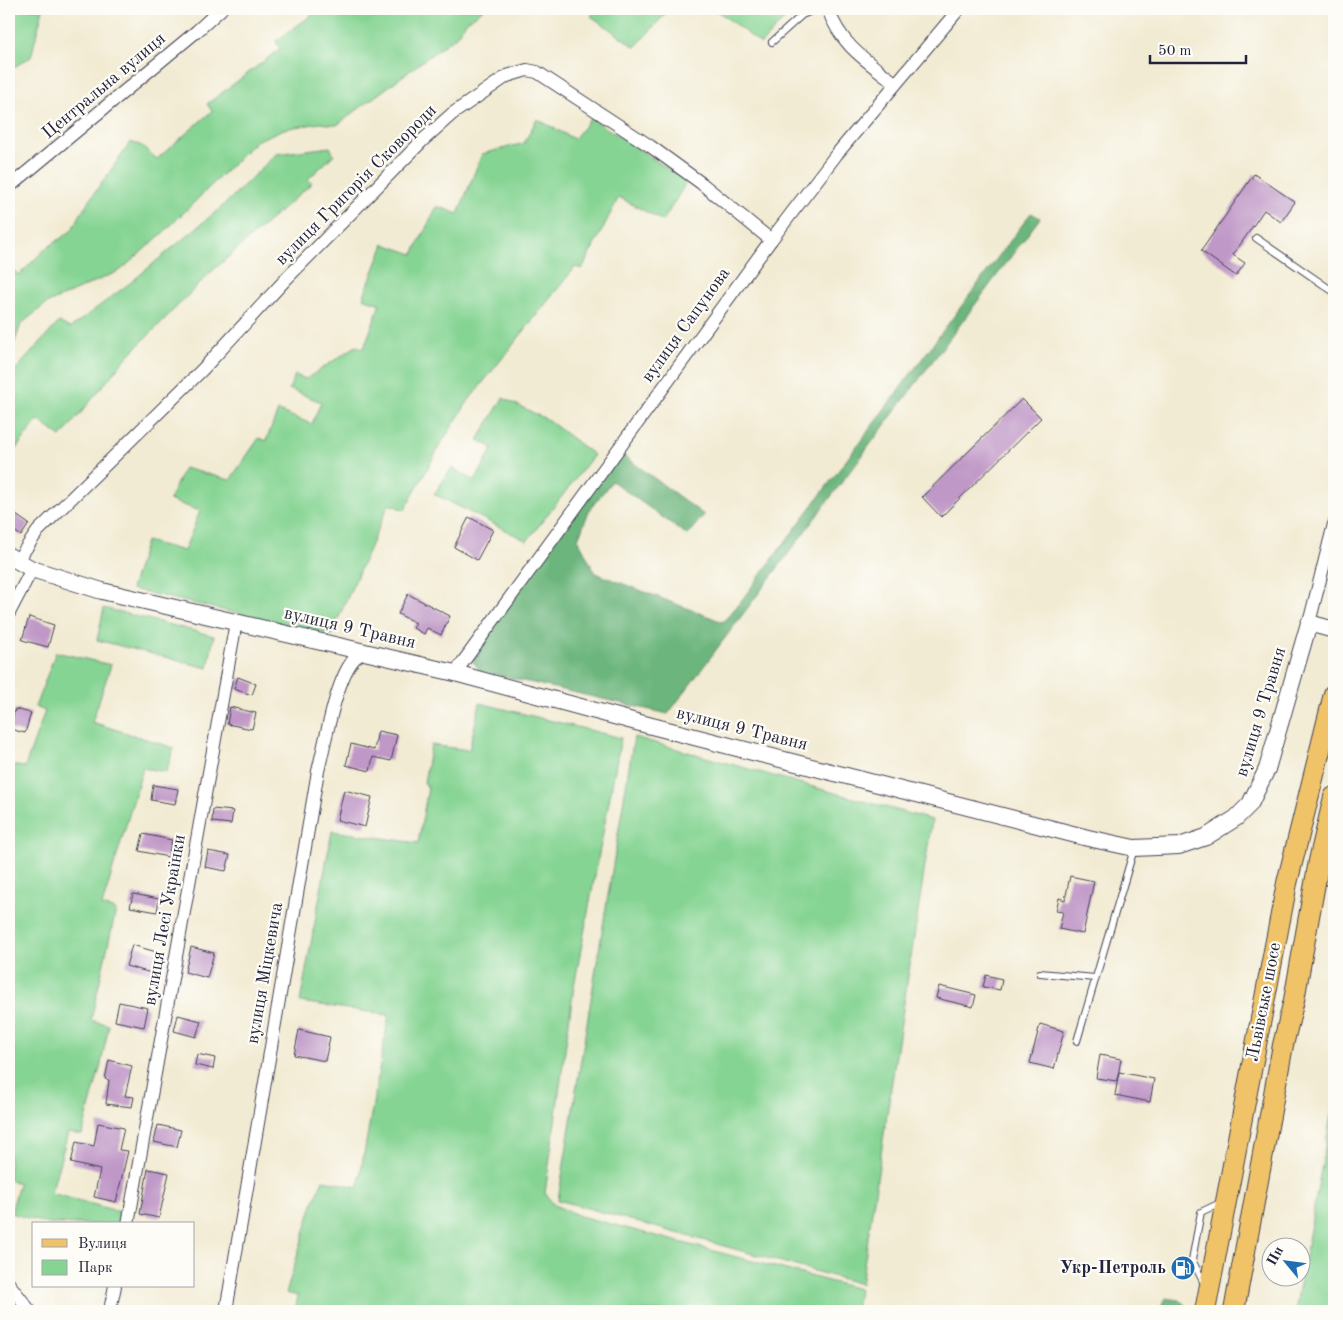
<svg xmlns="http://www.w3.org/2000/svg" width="1343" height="1320" viewBox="0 0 1343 1320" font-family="'Old Standard TT',serif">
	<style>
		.green { fill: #85d493; stroke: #547b67 }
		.forest { fill: #6cb67d; stroke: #476c5c }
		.building { fill: #bf98c7 }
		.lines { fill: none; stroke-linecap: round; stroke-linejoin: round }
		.service-casing { stroke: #414052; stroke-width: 8 }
		.minor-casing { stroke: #414052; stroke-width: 14 }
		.tertiary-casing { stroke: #414052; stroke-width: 18 }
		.primary-casing { stroke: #414052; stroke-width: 22 }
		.service { stroke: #fff; stroke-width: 6 }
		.minor { stroke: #fff; stroke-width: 12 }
		.tertiary { stroke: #fff; stroke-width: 16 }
		.primary { stroke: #f0c369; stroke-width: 20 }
		.labels { text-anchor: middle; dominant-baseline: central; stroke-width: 4.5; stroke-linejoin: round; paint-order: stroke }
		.street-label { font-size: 18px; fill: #22223b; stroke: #fdfcf7 }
		.poi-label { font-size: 18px; font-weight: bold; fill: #22223b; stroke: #fdfcf7; text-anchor: end }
	</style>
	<rect width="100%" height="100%" fill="#fdfcf7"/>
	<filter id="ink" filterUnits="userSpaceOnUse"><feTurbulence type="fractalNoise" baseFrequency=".02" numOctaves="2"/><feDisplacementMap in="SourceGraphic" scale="10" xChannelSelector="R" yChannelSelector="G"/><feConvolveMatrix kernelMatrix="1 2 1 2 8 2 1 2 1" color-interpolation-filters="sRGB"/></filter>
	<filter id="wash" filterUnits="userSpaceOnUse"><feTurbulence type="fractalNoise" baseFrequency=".0096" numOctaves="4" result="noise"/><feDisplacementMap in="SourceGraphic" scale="20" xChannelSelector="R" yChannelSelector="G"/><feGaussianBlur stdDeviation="1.12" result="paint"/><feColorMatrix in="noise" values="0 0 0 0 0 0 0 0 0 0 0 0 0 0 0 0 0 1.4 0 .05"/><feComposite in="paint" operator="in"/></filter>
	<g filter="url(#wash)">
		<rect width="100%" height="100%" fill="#f2ebd3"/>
		<!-- green -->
		<g class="green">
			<polygon points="9,9 43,9 31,57 9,70"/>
			<polygon points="320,9 484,9 467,21 455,37 337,125 320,123 284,129 256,141 164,232 121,270 46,304 21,324 9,358 9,267 19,275 43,251 71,231 88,202 131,142 142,146 157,159 212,111 207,104 280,49 276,41"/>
			<polygon points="597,9 670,9 635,47 591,16"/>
			<polygon points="715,9 794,9 761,44"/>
			<polygon points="591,118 687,181 663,221 619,197 582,269 575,267 469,400 440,445 405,510 389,504 331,635 131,589 146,541 184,551 200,511 169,500 184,468 230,480 259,438 266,441 278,411 312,424 321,402 289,389 295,375 306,379 356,346 364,348 380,304 363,298 384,244 413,254 437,206 458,214 482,154 524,143 537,119 574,139"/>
			<polygon points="330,147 334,155 308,179 312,183 210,273 126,358 61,437 38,420 9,458 9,377 59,322 70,328 130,283 224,205 276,154"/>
			<polygon points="503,398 548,420 594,455 527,541 434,494 452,468 475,481 493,448 478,440"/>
			<polygon points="104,608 214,636 208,668 97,640"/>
			<polygon points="56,652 111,665 92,722 174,748 166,772 143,768 102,906 116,910 91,1020 109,1025 101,1064 82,1135 68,1133 51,1193 121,1212 119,1224 48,1224 11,1213 19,1183 9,1180 9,765 25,767 45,711 35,707"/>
			<polygon points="480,703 621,738 574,986 545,1193 554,1205 580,1216 859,1289 856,1311 295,1311 298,1296 286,1293 313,1204 323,1180 358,1187 389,1015 300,1002 332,831 418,843 428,788 424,782 431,745 469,750"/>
			<polygon points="634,737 932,820 861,1284 558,1200"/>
			<polygon points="1334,1099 1334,1311 1295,1311"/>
		</g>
		<!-- forest -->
		<g class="forest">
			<polygon points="1031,213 1040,218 668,714 480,671 468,654 616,450 704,515 687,535 612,481 590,509 578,539 595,573 723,622 738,605"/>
			<polygon points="1166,1298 1180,1300 1191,1311 1159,1311"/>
		</g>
		<g id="blocks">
			<!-- building -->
			<g class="building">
				<polygon points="1254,174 1295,202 1281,222 1264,210 1233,255 1245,263 1236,276 1201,251"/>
				<polygon points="1022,399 1041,418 941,517 922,497"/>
				<polygon points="13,513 29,524 21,536 9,527 9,518"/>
				<polygon points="469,517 493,530 477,560 454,547"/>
				<polygon points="408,594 450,616 441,635 427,628 424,634 413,628 416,623 398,614"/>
				<polygon points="29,617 54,625 48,647 22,640"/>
				<polygon points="238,677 256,684 252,695 234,689"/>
				<polygon points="230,707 256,713 252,729 227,724"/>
				<polygon points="15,709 31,713 25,733 10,729"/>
				<polygon points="378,731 397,735 391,761 373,757 370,771 346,765 351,744 374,750"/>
				<polygon points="153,785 178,789 175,804 151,800"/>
				<polygon points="344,790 372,797 365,827 337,820"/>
				<polygon points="213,809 233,811 231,824 212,822"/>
				<polygon points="143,834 172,840 168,857 139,851"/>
				<polygon points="208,851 230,855 226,871 205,867"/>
				<polygon points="1070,876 1094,881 1083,934 1059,929 1063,912 1056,911 1059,898 1065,900"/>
				<polygon points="133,894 159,899 157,912 130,907"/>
				<polygon points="132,945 160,953 155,974 126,966"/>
				<polygon points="191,947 214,953 207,978 185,972"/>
				<polygon points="986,975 1002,979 1000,990 983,987"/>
				<polygon points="939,986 976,995 973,1007 936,998"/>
				<polygon points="119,1002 148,1008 144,1027 115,1021"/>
				<polygon points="178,1015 201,1021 196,1037 174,1031"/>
				<polygon points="1040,1024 1064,1031 1054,1069 1030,1063"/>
				<polygon points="299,1030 330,1037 325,1061 294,1055"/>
				<polygon points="197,1054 215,1058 213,1069 195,1065"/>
				<polygon points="1100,1055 1121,1059 1117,1081 1096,1078"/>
				<polygon points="109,1060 132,1066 125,1096 134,1097 132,1107 106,1104 109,1080 105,1079"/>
				<polygon points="1119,1072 1154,1079 1150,1102 1115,1095"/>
				<polygon points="98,1123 124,1128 119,1150 128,1151 116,1202 94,1197 100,1170 71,1163 76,1142 94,1146"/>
				<polygon points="158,1125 181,1130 177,1147 154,1142"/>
				<polygon points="148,1169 169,1173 159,1218 140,1214"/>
			</g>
		</g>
	</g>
	<g filter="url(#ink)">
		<use href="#blocks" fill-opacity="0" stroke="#414052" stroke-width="1"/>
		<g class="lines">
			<defs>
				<g id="service">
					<polyline points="772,42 802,15 816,9"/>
					<polyline points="1256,238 1334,292"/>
					<polyline points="1040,973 1095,978"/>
					<polyline points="1077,1041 1134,849"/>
					<polyline points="1205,1285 1192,1260 1201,1212 1222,1202"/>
				</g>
				<g id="minor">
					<path d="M828 9C841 46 866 60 895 83"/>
					<polyline points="9,187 197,31 221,9"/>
					<polyline points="17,561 38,531 202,370 287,278 423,140 452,114 507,76 527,70 537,72 650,146 701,183 771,240"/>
					<polyline points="9,613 32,569"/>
					<polyline points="1309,623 1334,524"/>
					<polyline points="455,673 771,240 836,155 959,9"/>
					<polyline points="128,1224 236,622"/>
					<polyline points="9,1284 30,1311"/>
					<polyline points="111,1305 115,1286"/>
					<path d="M226 1311 318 771C325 744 336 677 355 658 358 655 362 654 365 652"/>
				</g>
				<polyline id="tertiary" points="9,556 32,569 102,591 455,673 640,723 1088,838 1134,848 1179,846 1206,837 1236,818 1250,804 1267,769 1309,623 1334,630"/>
				<g id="primary">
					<polyline points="1205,1311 1287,883 1334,694"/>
					<polyline points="1234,1311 1283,1045 1294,1000 1319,861 1334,797"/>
				</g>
			</defs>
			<!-- service casing -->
			<use href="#service" class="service-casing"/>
			<!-- minor casing -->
			<use href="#minor" class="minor-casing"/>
			<!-- tertiary casing -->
			<use href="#tertiary" class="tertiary-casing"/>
			<!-- primary casing -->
			<use href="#primary" class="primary-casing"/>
			<!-- service -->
			<use href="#service" class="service"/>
			<!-- minor -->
			<use href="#minor" class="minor"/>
			<!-- tertiary -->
			<use href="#tertiary" class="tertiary"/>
			<!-- primary -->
			<use href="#primary" class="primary"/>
		</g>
	</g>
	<!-- icons -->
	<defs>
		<symbol id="fuel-disc" viewBox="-11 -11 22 22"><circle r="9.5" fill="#1f6fb2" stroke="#fdfcf7"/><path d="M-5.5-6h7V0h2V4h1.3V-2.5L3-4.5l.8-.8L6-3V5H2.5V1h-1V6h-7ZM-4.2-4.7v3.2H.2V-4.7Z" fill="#fff"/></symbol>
	</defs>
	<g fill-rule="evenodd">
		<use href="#fuel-disc" x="1169" y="1254" width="28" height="28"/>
	</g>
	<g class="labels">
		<!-- street labels -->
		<g class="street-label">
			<text transform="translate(104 86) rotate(-40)">Центральна вулиця</text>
			<text transform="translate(356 185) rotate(-45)">вулиця Григорія Сковороди</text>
			<text transform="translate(686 325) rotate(-54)">вулиця Сапунова</text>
			<text transform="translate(350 628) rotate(13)">вулиця 9 Травня</text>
			<text transform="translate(1261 712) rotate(-73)">вулиця 9 Травня</text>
			<text transform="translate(742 729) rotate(14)">вулиця 9 Травня</text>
			<text transform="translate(165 920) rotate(-80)">вулиця Лесі Українки</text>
			<text transform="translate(265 973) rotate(-80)">вулиця Міцкевича</text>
			<text transform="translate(1264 1002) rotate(-79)">Львівське шосе</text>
		</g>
		<!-- poi labels -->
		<g class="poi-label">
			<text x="1166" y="1268">Укр-Петроль</text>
		</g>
	</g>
	<!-- margin -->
	<rect width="1343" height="1320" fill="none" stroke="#fdfcf7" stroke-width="30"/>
	<!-- legend -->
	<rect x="32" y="1222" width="162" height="65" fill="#fdfcf7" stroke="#a5a5ac"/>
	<rect x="42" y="1239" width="25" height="8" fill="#f0c369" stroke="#a5a5ac"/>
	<text x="78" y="1248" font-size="15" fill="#22223b">Вулиця</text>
	<rect x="42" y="1260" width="25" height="15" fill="#85d493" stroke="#a5a5ac"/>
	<text x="78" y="1272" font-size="15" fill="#22223b">Парк</text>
	<!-- north arrow -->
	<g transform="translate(1286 1262) rotate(299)"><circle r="24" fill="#fdfcf7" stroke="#a5a5ac"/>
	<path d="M0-4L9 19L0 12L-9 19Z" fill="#1f6fb2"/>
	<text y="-8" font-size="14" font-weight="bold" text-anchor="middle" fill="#22223b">Пн</text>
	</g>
	<!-- scale -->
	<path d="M1150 55v8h96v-8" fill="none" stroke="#22223b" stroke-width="2.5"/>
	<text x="1158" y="55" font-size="15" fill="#22223b" stroke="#fdfcf7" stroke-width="4" paint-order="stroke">50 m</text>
</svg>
